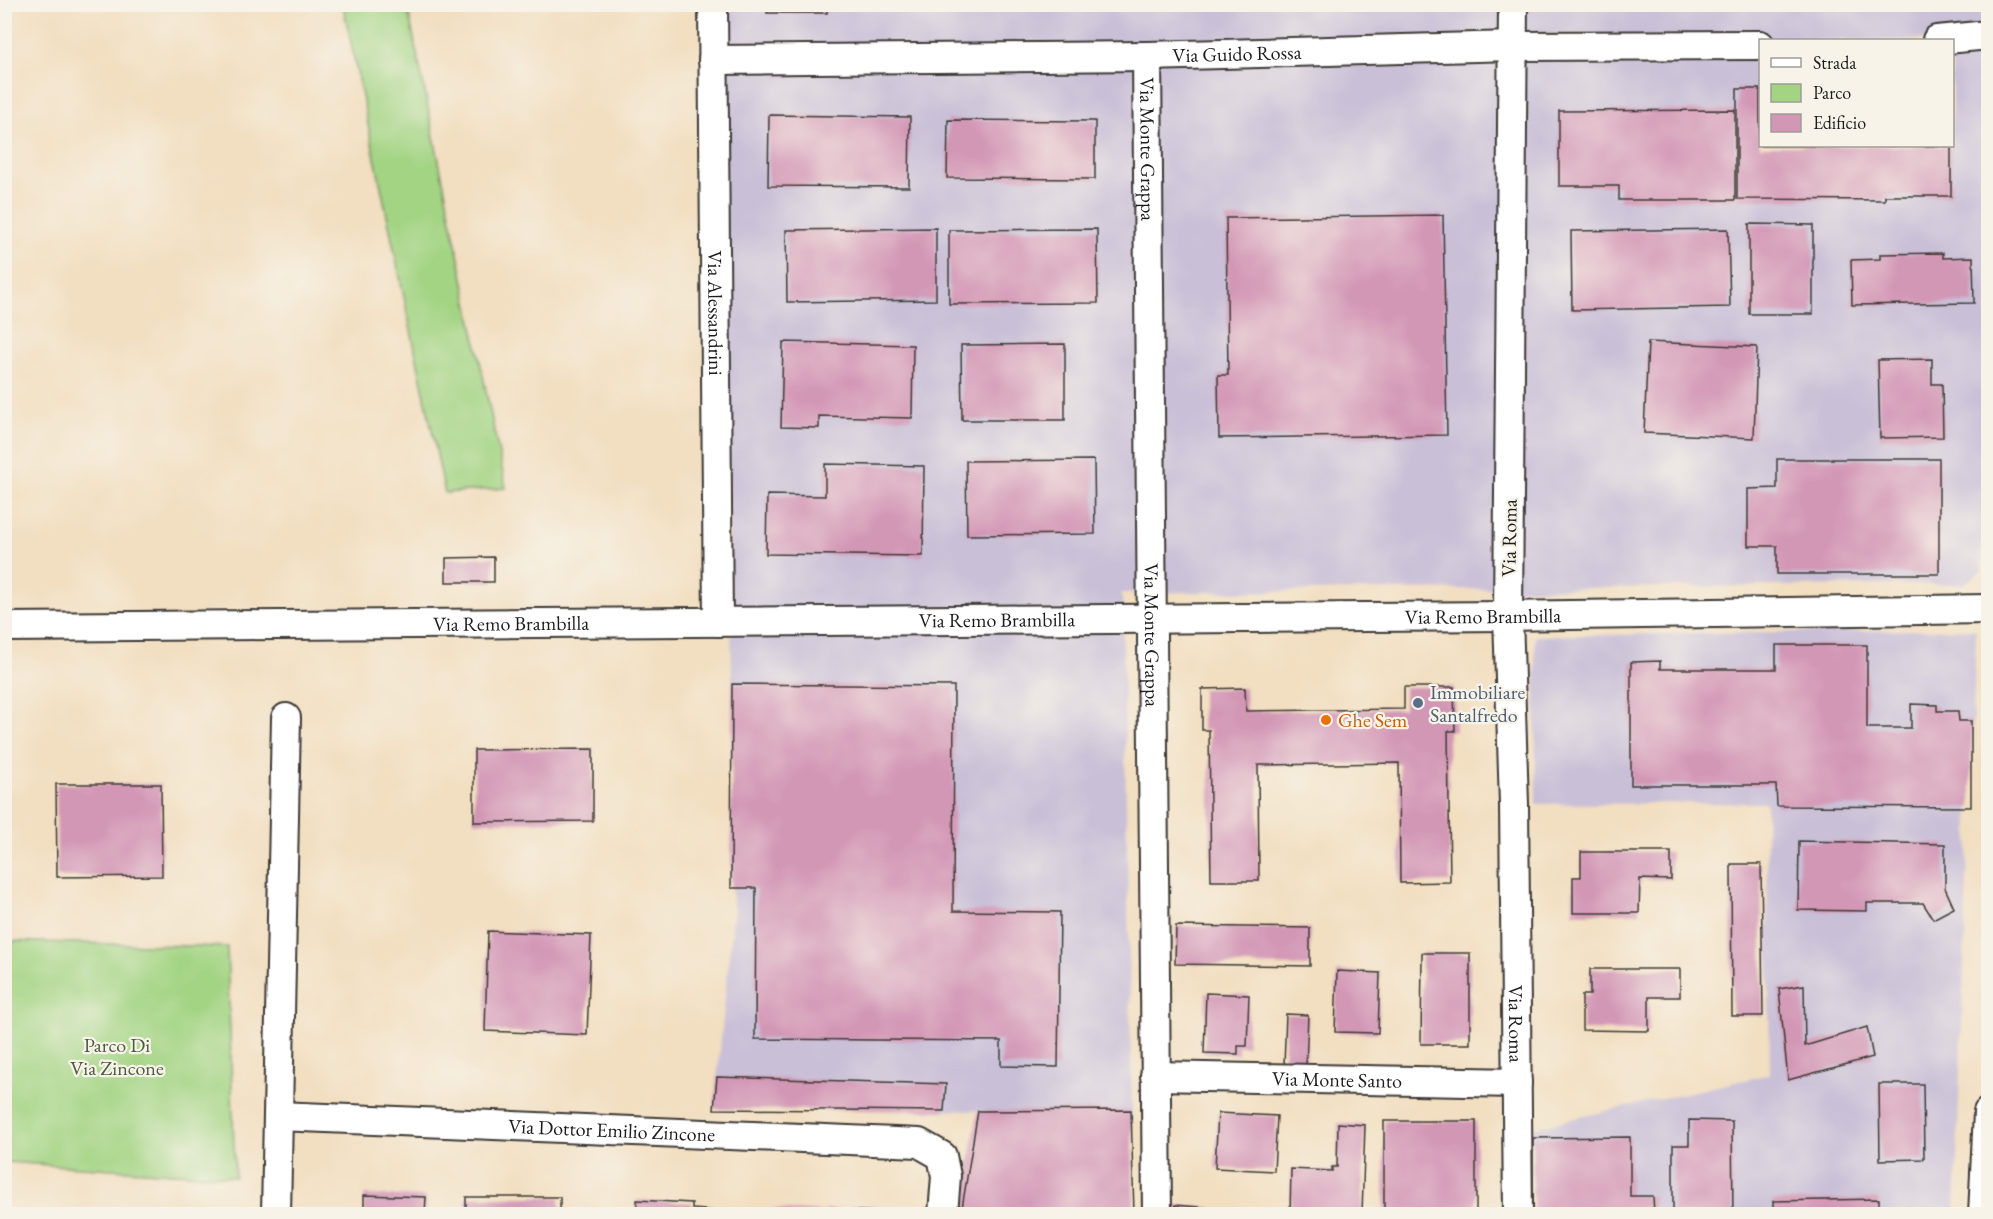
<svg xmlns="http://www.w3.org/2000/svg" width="1993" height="1219" viewBox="0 0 1993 1219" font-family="'EB Garamond',serif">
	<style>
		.industrial { fill: #c9bfd7; fill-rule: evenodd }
		.green { fill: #a3d483; stroke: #607850; stroke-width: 1.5 }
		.building { fill: #d397b6 }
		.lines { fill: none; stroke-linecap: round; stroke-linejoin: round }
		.minor-casing { stroke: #3c3935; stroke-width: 32 }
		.minor { stroke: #fff; stroke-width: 28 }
		.service-dot { fill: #5c6f8a; stroke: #f7f3e8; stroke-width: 2 }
		.food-dot { fill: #e8710a; stroke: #f7f3e8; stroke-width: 2 }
		.labels { text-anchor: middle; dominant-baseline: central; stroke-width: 4.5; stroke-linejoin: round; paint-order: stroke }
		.street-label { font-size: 20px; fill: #1c1c1c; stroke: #f7f3e8 }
		.service-label { font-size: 20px; fill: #4e5e75; stroke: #f7f3e8; text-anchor: start }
		.food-label { font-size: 20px; fill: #c56008; stroke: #f7f3e8; text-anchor: start }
		.park-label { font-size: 20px; fill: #4b5c40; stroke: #f7f3e8 }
	</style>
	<rect width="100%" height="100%" fill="#f7f3e8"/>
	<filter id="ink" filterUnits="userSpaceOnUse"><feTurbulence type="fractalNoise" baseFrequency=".0167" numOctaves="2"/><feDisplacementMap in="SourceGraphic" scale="12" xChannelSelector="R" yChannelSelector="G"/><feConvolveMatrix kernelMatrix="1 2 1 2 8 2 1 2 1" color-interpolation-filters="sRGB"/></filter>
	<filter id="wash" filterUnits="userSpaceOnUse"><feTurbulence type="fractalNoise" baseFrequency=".008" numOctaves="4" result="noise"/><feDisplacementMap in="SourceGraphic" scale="24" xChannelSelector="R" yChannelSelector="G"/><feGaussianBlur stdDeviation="1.35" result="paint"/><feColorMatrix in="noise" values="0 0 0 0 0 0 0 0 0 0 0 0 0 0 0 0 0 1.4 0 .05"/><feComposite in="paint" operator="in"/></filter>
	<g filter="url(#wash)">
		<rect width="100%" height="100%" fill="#f2dec0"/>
		<!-- industrial -->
		<g class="industrial">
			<path d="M719 5H1988V293L1982 571 1964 584 1122 593 1134 1214H961L978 1111 714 1109 734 908 731 888 732 684ZM1760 40H1952V146H1760Z"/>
			<polygon points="1976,629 1955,1214 1533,1214 1532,1128 1770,1074 1766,803 1536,804 1535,636"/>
		</g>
		<!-- green -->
		<g class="green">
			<polygon points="343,5 407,5 506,488 445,493"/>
			<polygon points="4,941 227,947 235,1177 5,1162"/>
		</g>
		<g id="blocks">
			<!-- building -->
			<g class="building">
				<polygon points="768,4 827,4 827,13 767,13"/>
				<polygon points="965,4 1025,4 1026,9 965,9"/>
				<polygon points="1737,89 1760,89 1760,146 1951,146 1951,196 1885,196 1885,200 1737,199"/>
				<polygon points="1735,110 1735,200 1619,200 1619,186 1559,186 1559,111"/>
				<polygon points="769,115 910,117 909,187 768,186"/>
				<polygon points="948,120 1095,121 1095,179 947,178"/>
				<polygon points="1443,215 1447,435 1219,438 1218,375 1228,375 1226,218"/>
				<polygon points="1749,224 1813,225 1813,314 1749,314"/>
				<polygon points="936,228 936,300 787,302 786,230"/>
				<polygon points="1097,229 1098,303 949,304 949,230"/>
				<polygon points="1728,229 1730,307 1572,310 1571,231"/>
				<polygon points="1943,253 1943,258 1973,257 1974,303 1852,305 1851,260 1880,259 1880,254"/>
				<polygon points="783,342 913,345 912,418 819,416 819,428 781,427"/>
				<polygon points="1648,342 1757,347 1754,438 1644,433"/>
				<polygon points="1065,344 1065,420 962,420 961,345"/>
				<polygon points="1932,359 1932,384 1942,384 1943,437 1880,438 1878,360"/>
				<polygon points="1777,459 1939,459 1939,574 1777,574 1777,546 1748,546 1748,489 1777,488"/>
				<polygon points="1094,460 1095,534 967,535 966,461"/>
				<polygon points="825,464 924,466 923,556 766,554 767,495 825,496"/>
				<polygon points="494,557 494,582 446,582 446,558"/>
				<polygon points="1776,645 1867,645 1867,728 1911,728 1911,704 1937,705 1937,711 1958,711 1959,721 1971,721 1971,807 1777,806 1776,785 1631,785 1631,662 1660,661 1660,669 1776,669"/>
				<polygon points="732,684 954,686 953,911 1060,912 1058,1067 1001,1066 1001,1041 755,1039 756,888 731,888"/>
				<polygon points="1404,687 1454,687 1455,731 1448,731 1450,882 1400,883 1399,763 1258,765 1259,881 1211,881 1209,730 1202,730 1202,689 1245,688 1246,711 1404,709"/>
				<polygon points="593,749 593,821 474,822 474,750"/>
				<polygon points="56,784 161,784 162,876 57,877"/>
				<polygon points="1799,841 1945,844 1945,888 1954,908 1933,919 1923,903 1867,903 1867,911 1798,910"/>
				<polygon points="1581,852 1671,852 1671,880 1640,879 1639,913 1573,913 1573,877 1581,877"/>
				<polygon points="1731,864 1761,864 1763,1016 1732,1016"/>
				<polygon points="1176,926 1310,928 1310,966 1175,964"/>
				<polygon points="488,931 591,935 587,1035 485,1031"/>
				<polygon points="1422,953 1470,953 1470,1044 1421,1044"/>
				<polygon points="1590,969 1680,969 1680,997 1649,997 1649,1031 1582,1030 1582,995 1590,995"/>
				<polygon points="1337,971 1380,973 1378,1033 1335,1032"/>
				<polygon points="1804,985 1805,1046 1867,1027 1873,1057 1788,1080 1779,989"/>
				<polygon points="1206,993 1249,995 1247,1046 1238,1046 1238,1054 1204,1053"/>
				<polygon points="1286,1014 1308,1015 1306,1066 1284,1065"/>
				<polygon points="717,1077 946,1084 944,1111 714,1109"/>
				<polygon points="1879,1084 1923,1084 1924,1159 1880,1160"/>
				<polygon points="1131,1110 1134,1214 961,1214 978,1111"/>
				<polygon points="1218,1113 1277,1116 1274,1171 1215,1168"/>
				<polygon points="1689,1120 1732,1121 1733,1214 1673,1214 1673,1145 1689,1145"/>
				<rect x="1384" y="1121" width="92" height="93"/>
				<polygon points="1338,1123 1365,1125 1362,1214 1290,1214 1291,1169 1332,1171 1332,1167 1337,1167"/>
				<polygon points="1630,1137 1630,1196 1653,1196 1654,1214 1533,1214 1533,1138"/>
				<polygon points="364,1195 426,1197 425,1214 364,1214"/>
				<rect x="466" y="1197" width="94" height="17"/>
				<polygon points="1879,1199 1879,1214 1773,1214 1773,1201"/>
				<polygon points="637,1200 692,1203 692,1209 761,1214 636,1214"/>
				<polygon points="1175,1205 1210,1208 1209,1211 1225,1214 1174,1214"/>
				<polygon points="772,1209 826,1212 826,1209 881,1212 881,1214 771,1214"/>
			</g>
		</g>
	</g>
	<g filter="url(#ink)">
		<use href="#blocks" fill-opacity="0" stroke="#3c3935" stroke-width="1.5"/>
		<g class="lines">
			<defs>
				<g id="minor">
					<path id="s1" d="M713 4 718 622"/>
					<path id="s2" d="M1513 4 1508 616 1514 804 1518 1214"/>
					<polyline points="1937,40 1988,35"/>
					<path id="s3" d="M1147 56 1157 1214"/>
					<path id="s4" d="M713 60 1147 56 1514 46 1760 45"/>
					<path id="s5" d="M4 627 1508 616 1988 609"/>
					<path id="s6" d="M1155 1076 1517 1083"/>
					<path id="s7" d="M278 1116 919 1143 942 1156 946 1176 943 1214"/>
					<polyline points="276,1214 286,718"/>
					<polyline points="1983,1214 1988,1112"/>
				</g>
			</defs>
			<!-- minor casing -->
			<use href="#minor" class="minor-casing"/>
			<!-- minor -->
			<use href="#minor" class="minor"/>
		</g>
	</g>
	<!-- markers -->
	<circle class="service-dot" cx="1418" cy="703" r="6"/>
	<circle class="food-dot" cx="1326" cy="720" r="6"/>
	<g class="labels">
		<!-- street labels -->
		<g class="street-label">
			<text stroke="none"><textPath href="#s4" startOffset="524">Via Guido Rossa</textPath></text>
			<text stroke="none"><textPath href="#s3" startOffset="93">Via Monte Grappa</textPath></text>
			<text stroke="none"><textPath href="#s1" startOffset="309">Via Alessandrini</textPath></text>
			<text transform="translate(1509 538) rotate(-89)">Via Roma</text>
			<text stroke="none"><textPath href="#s5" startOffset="1479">Via Remo Brambilla</textPath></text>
			<text stroke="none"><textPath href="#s5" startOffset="993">Via Remo Brambilla</textPath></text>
			<text stroke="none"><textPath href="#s5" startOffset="507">Via Remo Brambilla</textPath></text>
			<text stroke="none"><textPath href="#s3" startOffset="579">Via Monte Grappa</textPath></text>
			<text stroke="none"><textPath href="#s2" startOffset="1020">Via Roma</textPath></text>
			<text stroke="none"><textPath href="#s6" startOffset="182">Via Monte Santo</textPath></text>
			<text stroke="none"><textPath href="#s7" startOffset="334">Via Dottor Emilio Zincone</textPath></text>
		</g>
		<!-- service labels -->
		<g class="service-label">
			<text x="1430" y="692">Immobiliare<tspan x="1430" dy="23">Santalfredo</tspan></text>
		</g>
		<!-- food labels -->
		<g class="food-label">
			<text x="1338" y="720">Ghe Sem</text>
		</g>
		<!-- park labels -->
		<g class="park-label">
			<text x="117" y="1045">Parco Di<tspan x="117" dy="23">Via Zincone</tspan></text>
		</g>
	</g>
	<!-- margin -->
	<rect width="1993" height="1219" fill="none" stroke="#f7f3e8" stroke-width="24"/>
	<!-- legend -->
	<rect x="1759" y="39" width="195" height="108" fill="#f7f3e8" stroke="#9f9d96" stroke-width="1.5"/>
	<rect x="1771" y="58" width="30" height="9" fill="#ffffff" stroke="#9f9d96" stroke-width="1.5"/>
	<text x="1813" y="69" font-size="18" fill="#1c1c1c">Strada</text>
	<rect x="1771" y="84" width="30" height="18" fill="#a3d483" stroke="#9f9d96" stroke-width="1.5"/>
	<text x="1813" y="99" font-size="18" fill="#1c1c1c">Parco</text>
	<rect x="1771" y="114" width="30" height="18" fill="#d397b6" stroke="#9f9d96" stroke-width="1.5"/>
	<text x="1813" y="129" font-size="18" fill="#1c1c1c">Edificio</text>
</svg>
